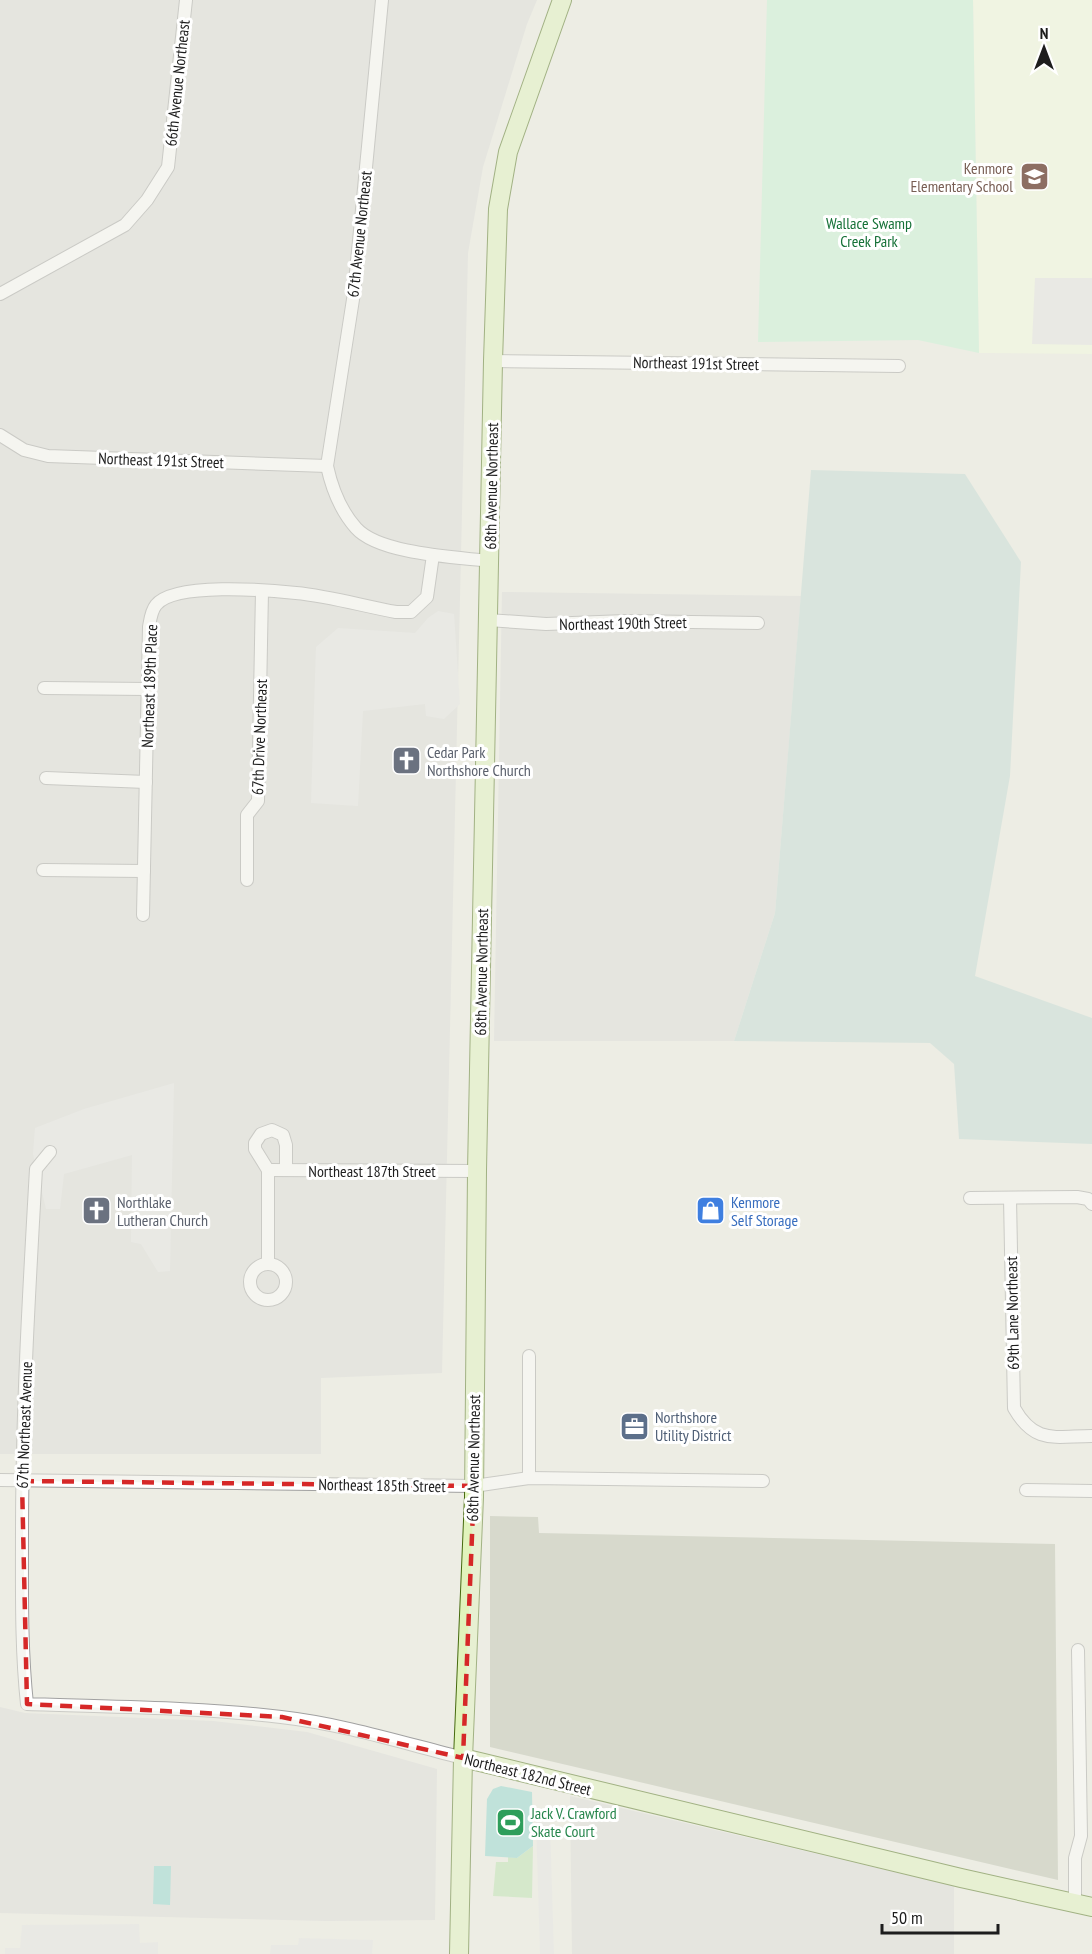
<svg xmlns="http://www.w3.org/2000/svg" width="1092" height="1954" viewBox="0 0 1092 1954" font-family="'PT Sans Narrow',sans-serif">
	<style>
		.residential { fill: #dbdbda }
		.education { fill: #f3fcdf }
		.construction { fill: #bcc1b0 }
		.grass { fill: #b9e3ae }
		.wetland { fill: #c2dad6 }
		.park { fill: #c5f4d6 }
		.pitch { fill: #89d6ce }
		.parking { fill: #e5e5e5 }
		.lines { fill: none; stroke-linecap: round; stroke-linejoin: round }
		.street-casing { stroke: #a1a1a1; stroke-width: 14 }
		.secondary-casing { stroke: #466a0f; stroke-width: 20 }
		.street { stroke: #fff; stroke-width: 12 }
		.secondary { stroke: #e1f3bc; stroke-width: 18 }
		.marked { fill: none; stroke: #d62828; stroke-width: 4.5; stroke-dasharray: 12 8; stroke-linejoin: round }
		.labels { text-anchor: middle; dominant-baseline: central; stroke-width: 6; stroke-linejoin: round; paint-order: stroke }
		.street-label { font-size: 16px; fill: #1d1d1d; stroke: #fff }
		.education-label { font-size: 16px; fill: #785e54; stroke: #fff; text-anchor: end }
		.park-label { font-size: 16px; fill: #157137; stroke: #fff }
		.worship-label { font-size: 16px; fill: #5b616d; stroke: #fff; text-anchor: start }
		.shop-label { font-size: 16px; fill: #366cbe; stroke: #fff; text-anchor: start }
		.service-label { font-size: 16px; fill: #4e5e75; stroke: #fff; text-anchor: start }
		.leisure-label { font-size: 16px; fill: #27864d; stroke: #fff; text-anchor: start }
	</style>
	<rect width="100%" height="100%" fill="#edede4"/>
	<!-- residential -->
	<g class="residential">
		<polygon points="0,0 537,0 527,24 483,167 468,253 442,1373 321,1378 321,1454 0,1454"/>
		<polygon points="502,592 801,596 775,913 734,1041 494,1041"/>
		<polygon points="0,1707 25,1713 213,1721 307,1732 437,1769 435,1920 326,1921 0,1913"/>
		<polygon points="570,1796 954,1886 954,1954 572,1954"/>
	</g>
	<!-- education -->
	<polygon class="education" points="973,0 1092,0 1092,354 979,353"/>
	<!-- construction -->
	<polygon class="construction" points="490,1516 538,1517 539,1533 1055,1544 1058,1880 490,1747"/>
	<!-- grass -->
	<polygon class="grass" points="533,1846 532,1898 493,1896 496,1862 508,1862 508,1857 517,1858"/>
	<!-- wetland -->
	<polygon class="wetland" points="811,470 965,474 1021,562 1010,776 975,976 1092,1018 1092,1144 959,1139 954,1064 930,1043 734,1041 775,913"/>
	<!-- park -->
	<polygon class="park" points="767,0 973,0 979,353 918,340 758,342"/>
	<!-- pitch -->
	<g class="pitch">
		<polygon points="501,1786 532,1792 533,1846 517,1858 485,1856 487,1799 493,1789"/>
		<polygon points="154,1866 171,1866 170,1905 153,1904"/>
	</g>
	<!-- parking -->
	<g class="parking">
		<polygon points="1035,278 1092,278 1092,345 1032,344"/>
		<polygon points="438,611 454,614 460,704 444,719 426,716 425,704 363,711 358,806 311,803 316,647 338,628 415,633 428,618"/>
		<polygon points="174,1083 170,1271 158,1272 141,1244 131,1242 132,1155 64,1174 60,1209 46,1209 33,1154 35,1128 84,1109"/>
		<polygon points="536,1822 550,1822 554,1954 540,1954"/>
		<polygon points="139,1924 140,1943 158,1942 158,1954 5,1954 5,1948 20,1948 22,1925"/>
		<polygon points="299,1938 373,1940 372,1954 270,1954 271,1945 298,1945"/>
	</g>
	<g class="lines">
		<defs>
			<g id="street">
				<path d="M382 0 354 293 327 466C332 489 340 510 356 528 379 554 456 557 489 561"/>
				<polyline points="0,294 125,225 147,200 168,167 186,0"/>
				<polyline points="493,361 899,366"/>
				<polyline points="0,435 24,450 48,456 327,466"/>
				<polyline points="488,620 546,624 626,621 758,623"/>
				<polyline points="44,688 148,689"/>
				<polyline points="46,778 146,782"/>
				<polyline points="43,870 144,871"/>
				<polyline points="247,880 247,815 258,801 262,591"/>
				<path d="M143 915 149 627C150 621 151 611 156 605 174 582 267 590 296 593 329 596 363 606 396 612H411L427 597 433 555"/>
				<path d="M50 1152 36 1169C29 1291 22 1413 22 1535 22 1592 21 1648 27 1704 111 1707 197 1707 281 1717 343 1724 403 1743 463 1758"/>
				<polyline points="268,1170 477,1171"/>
				<polyline points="970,1198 1077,1197 1088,1199 1092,1204"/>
				<path d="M1010 1198 1014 1408C1035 1445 1055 1436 1092 1436"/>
				<circle cx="268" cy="1282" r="18"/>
				<polyline points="268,1264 268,1170 255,1149 255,1143 261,1134 272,1130 283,1135 286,1145 286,1170"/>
				<polyline points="529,1356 529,1478"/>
				<polyline points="0,1480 474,1486 529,1478 763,1481"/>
				<polyline points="1026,1490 1092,1491"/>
				<polyline points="1075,1903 1075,1858 1081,1836 1078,1650"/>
			</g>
			<g id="secondary">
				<polyline points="463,1758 961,1878 1092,1907"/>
				<polyline points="459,1954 463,1758 474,1497 477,1171 493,361 498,209 508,152 562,0"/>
			</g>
		</defs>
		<!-- street casing -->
		<use href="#street" class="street-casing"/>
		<!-- secondary casing -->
		<use href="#secondary" class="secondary-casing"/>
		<!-- street -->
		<use href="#street" class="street"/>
		<!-- secondary -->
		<use href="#secondary" class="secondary"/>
	</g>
	<!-- marked area -->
	<path d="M0 0H1092V1954H0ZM22 1481 474 1486 463 1758 282 1717 27 1704Z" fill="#edede4" fill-opacity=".55" fill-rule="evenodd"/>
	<path class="marked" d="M22 1481 474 1486 463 1758 282 1717 27 1704Z"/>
	<!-- icons -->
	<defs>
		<symbol id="school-square" viewBox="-11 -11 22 22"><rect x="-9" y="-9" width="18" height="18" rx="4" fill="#8d6e63" stroke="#fff"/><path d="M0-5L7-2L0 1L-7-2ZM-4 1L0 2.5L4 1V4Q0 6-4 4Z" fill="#fff"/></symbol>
		<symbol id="church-square" viewBox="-11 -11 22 22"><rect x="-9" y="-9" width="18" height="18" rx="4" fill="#6b7280" stroke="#fff"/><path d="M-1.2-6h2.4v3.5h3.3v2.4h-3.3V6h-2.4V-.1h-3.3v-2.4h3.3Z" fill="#fff"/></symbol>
		<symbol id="shop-square" viewBox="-11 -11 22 22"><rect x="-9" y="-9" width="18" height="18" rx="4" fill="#3f7fe0" stroke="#fff"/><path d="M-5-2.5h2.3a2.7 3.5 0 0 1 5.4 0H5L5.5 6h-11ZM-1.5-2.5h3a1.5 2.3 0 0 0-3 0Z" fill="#fff"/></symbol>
		<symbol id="office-square" viewBox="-11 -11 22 22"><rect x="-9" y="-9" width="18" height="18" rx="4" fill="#5c6f8a" stroke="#fff"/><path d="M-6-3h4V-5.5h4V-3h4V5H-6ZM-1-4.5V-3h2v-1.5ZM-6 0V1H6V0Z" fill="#fff"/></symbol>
		<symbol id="stadium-square" viewBox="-11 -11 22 22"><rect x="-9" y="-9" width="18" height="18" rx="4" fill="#2e9e5b" stroke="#fff"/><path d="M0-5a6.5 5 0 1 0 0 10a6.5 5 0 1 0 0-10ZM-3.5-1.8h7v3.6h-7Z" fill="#fff"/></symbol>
	</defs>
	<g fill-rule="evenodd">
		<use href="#school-square" x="1018" y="160" width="33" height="33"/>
		<use href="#church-square" x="390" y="744" width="33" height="33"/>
		<use href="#church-square" x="80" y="1194" width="33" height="33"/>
		<use href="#shop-square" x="694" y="1194" width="33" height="33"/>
		<use href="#office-square" x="618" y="1410" width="33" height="33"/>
		<use href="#stadium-square" x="494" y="1806" width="33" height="33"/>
	</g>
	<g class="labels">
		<!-- street labels -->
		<g class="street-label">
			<text transform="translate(177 83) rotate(-84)">66th Avenue Northeast</text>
			<text transform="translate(359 234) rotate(-84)">67th Avenue Northeast</text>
			<text transform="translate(696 363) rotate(1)">Northeast 191st Street</text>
			<text transform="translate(161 460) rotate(2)">Northeast 191st Street</text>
			<text transform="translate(491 486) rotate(-89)">68th Avenue Northeast</text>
			<text transform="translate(623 623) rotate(-1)">Northeast 190th Street</text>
			<text transform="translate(149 686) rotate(-88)">Northeast 189th Place</text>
			<text transform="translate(259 737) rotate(-88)">67th Drive Northeast</text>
			<text transform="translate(481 972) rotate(-89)">68th Avenue Northeast</text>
			<text x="372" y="1171">Northeast 187th Street</text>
			<text transform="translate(1012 1313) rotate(-91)">69th Lane Northeast</text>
			<text transform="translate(24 1425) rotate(-88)">67th Northeast Avenue</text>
			<text transform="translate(473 1458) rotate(-89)">68th Avenue Northeast</text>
			<text transform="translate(382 1485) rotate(1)">Northeast 185th Street</text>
			<text transform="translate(528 1774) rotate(14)">Northeast 182nd Street</text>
		</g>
		<!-- education labels -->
		<g class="education-label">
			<text x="1013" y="168">Kenmore<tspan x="1013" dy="18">Elementary School</tspan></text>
		</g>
		<!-- park labels -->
		<g class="park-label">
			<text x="869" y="223">Wallace Swamp<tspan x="869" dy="18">Creek Park</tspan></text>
		</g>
		<!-- worship labels -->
		<g class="worship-label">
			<text x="427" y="752">Cedar Park<tspan x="427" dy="18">Northshore Church</tspan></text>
			<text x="117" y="1202">Northlake<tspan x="117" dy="18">Lutheran Church</tspan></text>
		</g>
		<!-- shop labels -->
		<g class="shop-label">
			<text x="731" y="1202">Kenmore<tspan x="731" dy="18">Self Storage</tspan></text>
		</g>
		<!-- service labels -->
		<g class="service-label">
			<text x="655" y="1417">Northshore<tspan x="655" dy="18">Utility District</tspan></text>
		</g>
		<!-- leisure labels -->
		<g class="leisure-label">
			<text x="531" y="1813">Jack V. Crawford<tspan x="531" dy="18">Skate Court</tspan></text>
		</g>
	</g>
	<!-- north arrow -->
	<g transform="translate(1044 48)" stroke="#ffffff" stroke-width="4.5" paint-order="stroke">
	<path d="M0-4.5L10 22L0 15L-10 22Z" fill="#1d1d1d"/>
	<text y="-9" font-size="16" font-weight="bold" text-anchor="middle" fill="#1d1d1d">N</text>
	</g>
	<!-- scale -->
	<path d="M882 1924v9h116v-9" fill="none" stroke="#1d1d1d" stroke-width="3"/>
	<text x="891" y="1924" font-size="18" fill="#1d1d1d" stroke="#ffffff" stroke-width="4.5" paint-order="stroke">50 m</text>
</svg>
